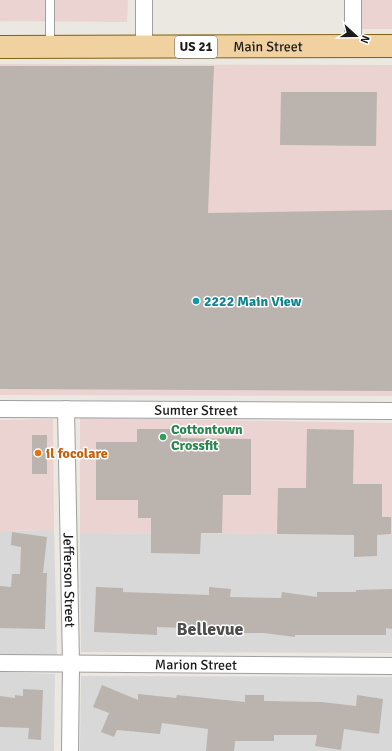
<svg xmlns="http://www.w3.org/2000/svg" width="392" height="751" viewBox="0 0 392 751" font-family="Signika,sans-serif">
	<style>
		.residential { fill: #d9d8d8 }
		.commercial { fill: #ebd3d1 }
		.building { fill: #bbb4ae }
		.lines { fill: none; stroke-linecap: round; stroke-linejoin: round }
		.service-casing { stroke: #9f9f9f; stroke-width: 10 }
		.minor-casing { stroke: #9f9f9f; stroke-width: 18 }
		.primary-casing { stroke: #82600f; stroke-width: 24 }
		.service { stroke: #fff; stroke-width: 8 }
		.minor { stroke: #fff; stroke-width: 16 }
		.primary { stroke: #f1d1a0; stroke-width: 22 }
		.culture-dot { fill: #0f9aa8; stroke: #fff; stroke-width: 1.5 }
		.leisure-dot { fill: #2e9e5b; stroke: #fff; stroke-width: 1.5 }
		.food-dot { fill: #e8710a; stroke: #fff; stroke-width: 1.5 }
		.labels { text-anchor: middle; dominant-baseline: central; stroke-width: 3; stroke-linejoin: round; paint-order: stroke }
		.shield { fill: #fff; stroke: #5f5f5f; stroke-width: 1 }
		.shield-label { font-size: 13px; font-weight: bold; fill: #1b1b1b }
		.street-label { font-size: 14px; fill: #1b1b1b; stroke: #fff }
		.culture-label { font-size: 14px; font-weight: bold; fill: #0d838f; stroke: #fff; text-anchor: start }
		.leisure-label { font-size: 14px; font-weight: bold; fill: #27864d; stroke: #fff; text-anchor: start }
		.food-label { font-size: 14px; font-weight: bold; fill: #c56008; stroke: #fff; text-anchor: start }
		.district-label { font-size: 18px; font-weight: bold; fill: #4e4e4e; stroke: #fff }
	</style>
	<rect width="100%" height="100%" fill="#ebe8e1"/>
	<!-- residential -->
	<g class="residential">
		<polygon points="54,530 57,656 0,656 0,531"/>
		<polygon points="80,533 392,535 392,653 81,652"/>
		<polygon points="0,672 55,674 54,751 0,751"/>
		<polygon points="81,676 392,677 392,751 80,751"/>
	</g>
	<!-- commercial -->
	<g class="commercial">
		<polygon points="0,0 128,0 127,22 0,21"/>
		<rect x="361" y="0" width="31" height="29"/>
		<polygon points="0,64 392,65 392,396 0,395"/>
		<polygon points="80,418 392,423 392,535 80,533"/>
		<polygon points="53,419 54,530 0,531 0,420"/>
	</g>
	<!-- building -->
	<g class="building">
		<polygon points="0,66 214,66 208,213 392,210 392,391 0,389"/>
		<polygon points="281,92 377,92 376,146 280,145"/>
		<polygon points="137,429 181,429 181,438 251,439 251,495 223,495 222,533 201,533 200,554 151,553 151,518 138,518 138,500 96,500 96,442 137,442"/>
		<polygon points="307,429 354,430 353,484 382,484 382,517 391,517 391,534 377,535 377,556 354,557 354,535 277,534 278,488 306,488"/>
		<rect x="32" y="435" width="15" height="39"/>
		<polygon points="12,532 47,537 43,573 47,573 45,629 0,628 0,586 11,587 12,574 20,574 21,547 11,545"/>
		<polygon points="96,587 123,588 123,592 209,595 209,587 231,589 230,597 281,598 282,592 317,597 317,592 356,592 356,590 392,589 392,629 386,628 386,635 295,635 295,637 263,633 228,633 227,635 183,631 183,628 157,627 157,635 94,632"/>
		<polygon points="102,685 138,700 138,694 176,698 177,695 245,702 245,695 264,695 264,701 322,702 356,706 357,695 383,699 379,734 344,729 341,750 315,746 317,735 274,735 274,741 235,741 234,751 206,751 208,729 162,723 160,734 117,730 114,737 101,732 109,713 93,707"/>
		<polygon points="23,689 43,690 41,740 28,739 29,728 0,727 0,696 15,698 15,695 23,696"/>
	</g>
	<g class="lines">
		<defs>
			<polyline id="service" points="50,45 50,0"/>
			<g id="minor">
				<polyline points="144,0 144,47"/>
				<polyline points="353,46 353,0"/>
				<path id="s1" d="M0 409 392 411"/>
				<path id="s2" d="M66 409 71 663 70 751"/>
				<path id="s3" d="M0 663 392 666"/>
			</g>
			<g id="primary">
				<path id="s4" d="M0 47 392 46"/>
			</g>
		</defs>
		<!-- service casing -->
		<use href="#service" class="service-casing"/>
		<!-- minor casing -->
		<use href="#minor" class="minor-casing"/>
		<!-- primary casing -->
		<use href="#primary" class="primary-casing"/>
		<!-- service -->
		<use href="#service" class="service"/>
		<!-- minor -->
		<use href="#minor" class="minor"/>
		<!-- primary -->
		<use href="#primary" class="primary"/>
	</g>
	<!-- markers -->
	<circle class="culture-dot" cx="196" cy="301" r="4"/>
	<circle class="leisure-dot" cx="163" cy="437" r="4"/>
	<circle class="food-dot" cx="38" cy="453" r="4"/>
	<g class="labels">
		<!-- shield labels -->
		<rect class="shield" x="175" y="36" width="42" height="22" rx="3"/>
		<g class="shield-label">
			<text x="196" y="47">US 21</text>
		</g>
		<!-- street labels -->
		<g class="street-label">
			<text stroke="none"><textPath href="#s4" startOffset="268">Main Street</textPath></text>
			<text stroke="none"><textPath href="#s1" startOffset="196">Sumter Street</textPath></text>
			<text stroke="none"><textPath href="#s2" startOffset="171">Jefferson Street</textPath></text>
			<text stroke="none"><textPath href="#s3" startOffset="196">Marion Street</textPath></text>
		</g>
		<!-- culture labels -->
		<g class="culture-label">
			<text x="204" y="301">2222 Main View</text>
		</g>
		<!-- leisure labels -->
		<g class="leisure-label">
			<text x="171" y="429">Cottontown<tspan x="171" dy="16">Crossfit</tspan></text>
		</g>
		<!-- food labels -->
		<g class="food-label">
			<text x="46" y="453">il focolare</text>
		</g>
		<!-- district labels -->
		<g class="district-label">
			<text x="210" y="629">Bellevue</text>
		</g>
	</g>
	<!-- north arrow -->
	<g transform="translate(356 36) rotate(111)" stroke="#ffffff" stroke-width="3" paint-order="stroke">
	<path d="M0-3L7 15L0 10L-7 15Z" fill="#1b1b1b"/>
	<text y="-6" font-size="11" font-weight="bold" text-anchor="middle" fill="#1b1b1b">N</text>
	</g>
</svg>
